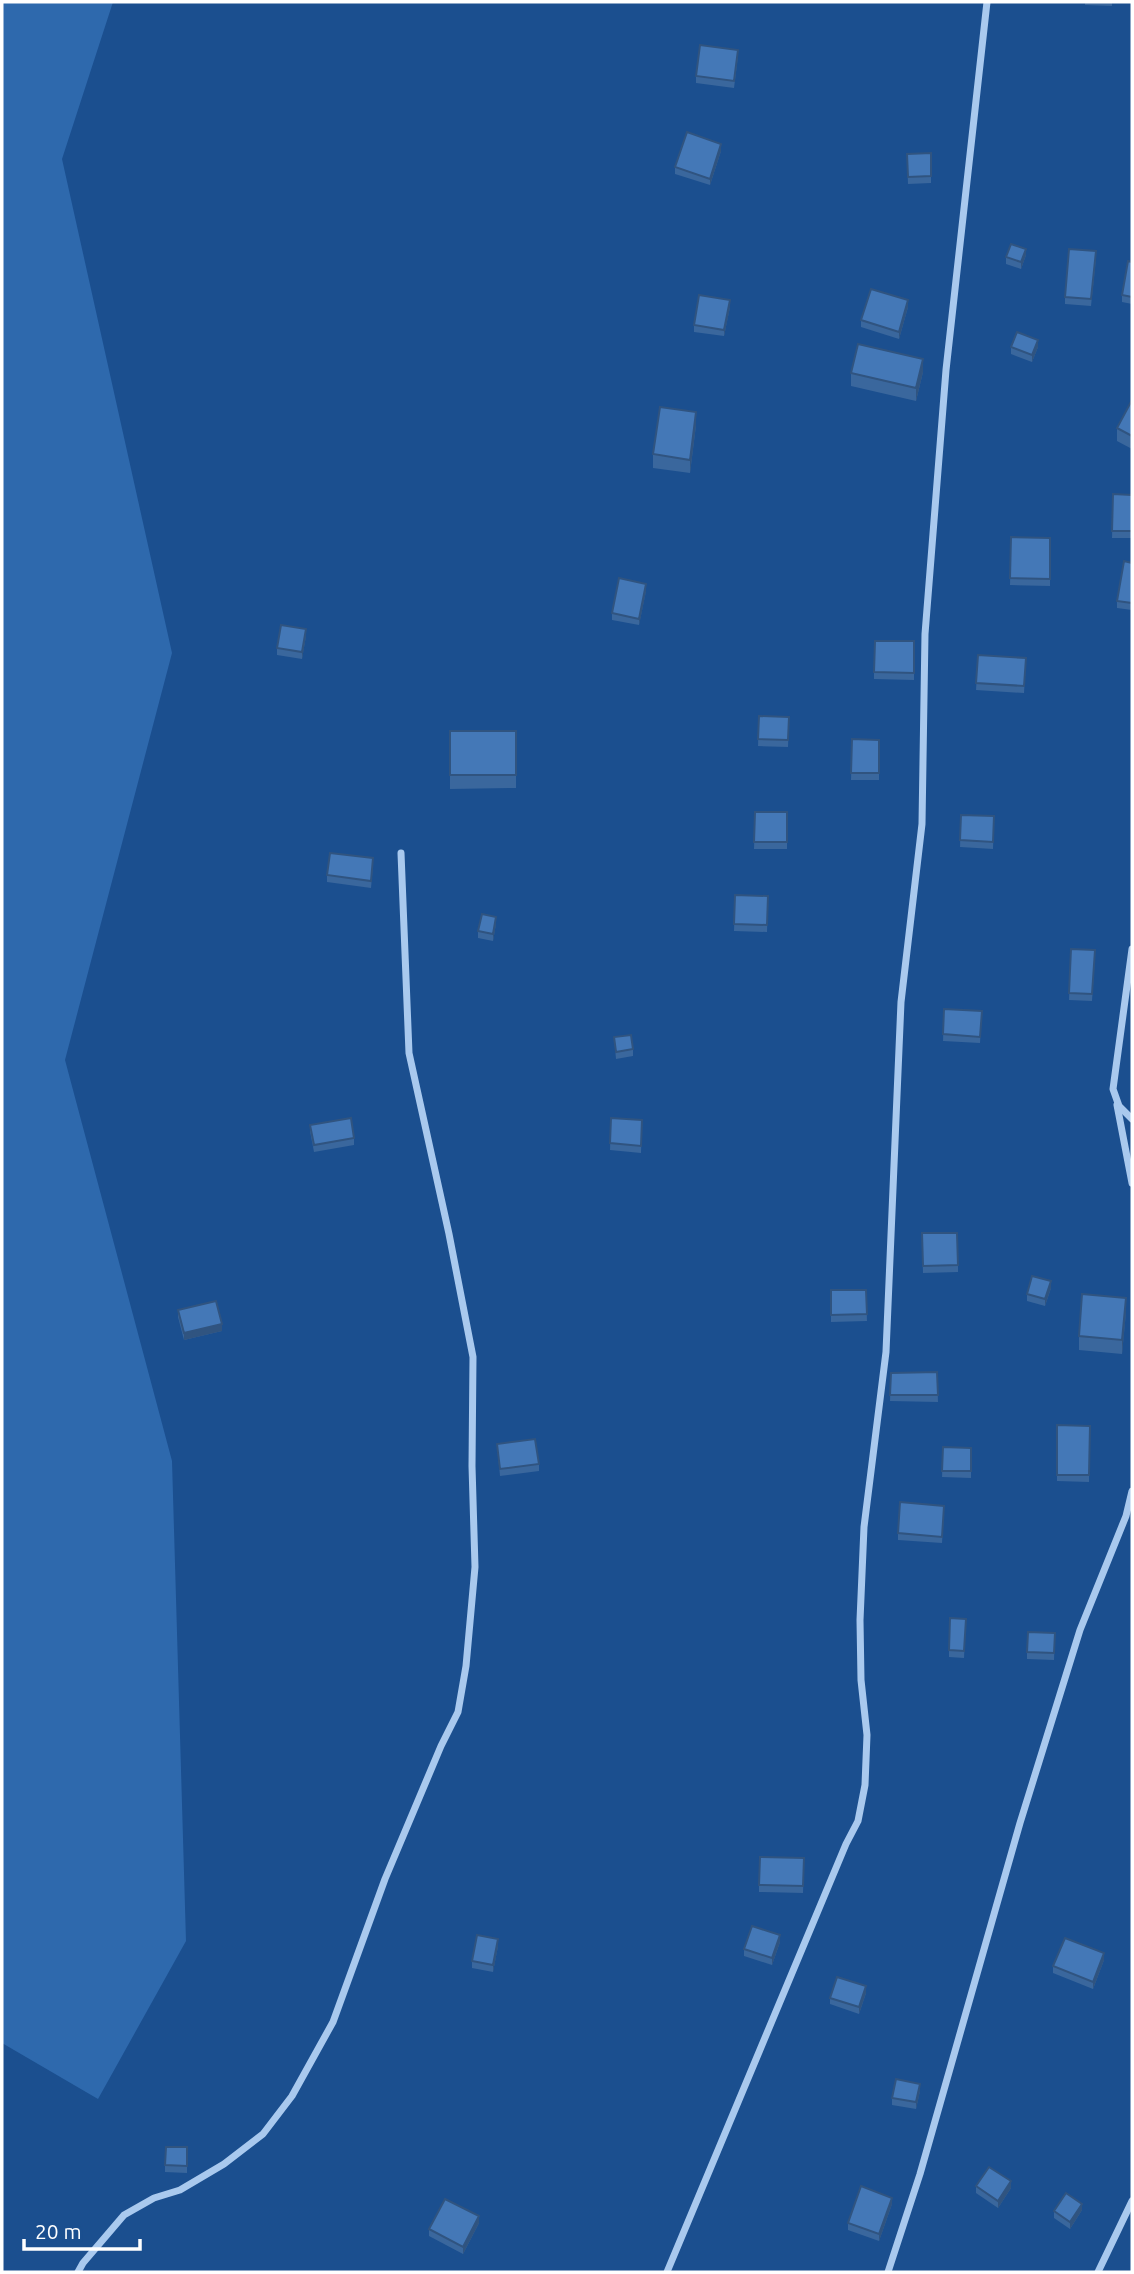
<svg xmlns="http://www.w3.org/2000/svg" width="1134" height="2274" viewBox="0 0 1134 2274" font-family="Ubuntu,sans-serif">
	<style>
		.green { fill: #2e69ad }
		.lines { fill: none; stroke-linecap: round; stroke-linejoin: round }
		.street { stroke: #a9c9ee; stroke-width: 7 }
		.wall { fill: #3a679d }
		.shaded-wall { fill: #305480 }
		.building { fill: #4478b7; stroke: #305480; stroke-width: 2 }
	</style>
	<rect width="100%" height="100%" fill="#1b4f8f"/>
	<!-- green -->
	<polygon class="green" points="2,2 113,2 62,159 172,653 65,1060 172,1461 186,1941 98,2099 2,2043"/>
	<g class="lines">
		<!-- street -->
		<g class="street">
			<polyline points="1132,949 1113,1089 1119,1106 1132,1119"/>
			<polyline points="1117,1105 1132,1183"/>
			<polyline points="78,2272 83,2263 124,2215 154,2198 180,2190 224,2164 263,2134 292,2096 333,2022 385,1879 441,1746 458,1712 466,1666 475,1567 472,1466 473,1357 449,1234 409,1053 401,853"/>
			<polyline points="667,2272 846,1844 858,1821 865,1785 867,1735 861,1680 860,1620 864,1527 886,1352 901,1002 922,824 925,634 946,370 987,2"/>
			<polyline points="888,2272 920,2174 1020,1823 1080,1630 1126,1516 1132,1491"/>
			<polyline points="1098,2272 1132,2201"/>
		</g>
	</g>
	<!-- wall -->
	<g class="wall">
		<polygon points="1085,2 1112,2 1112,6 1085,5"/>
		<polygon points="738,56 734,88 696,83 696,76"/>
		<polygon points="721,151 710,185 675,174 675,167"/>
		<polygon points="931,153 931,183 908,184 907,154"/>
		<polygon points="1026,255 1021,269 1006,264 1006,257"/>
		<polygon points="1096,258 1091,306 1065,304 1065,297"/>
		<polygon points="1132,262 1132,304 1122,302 1122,295"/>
		<polygon points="730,307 724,336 694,332 694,325"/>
		<polygon points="908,307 899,339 861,327 861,320"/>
		<polygon points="1011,347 1038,347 1032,362 1011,354"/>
		<polygon points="923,372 916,401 851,386 851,373"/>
		<polygon points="1132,400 1132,449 1117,441 1117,428"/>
		<polygon points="696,425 690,473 653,468 653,454"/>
		<polygon points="1113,494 1132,495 1132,538 1112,538"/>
		<polygon points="1011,537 1050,538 1050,586 1010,585"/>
		<polygon points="1132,563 1132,610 1117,608 1117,601"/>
		<polygon points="646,591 639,625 612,620 612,613"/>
		<polygon points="306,636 302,659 277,655 277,648"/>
		<polygon points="914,641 914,680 874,679 874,672"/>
		<polygon points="978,655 1026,658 1024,693 976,690"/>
		<polygon points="759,716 789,717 788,747 758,746"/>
		<polygon points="450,731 516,731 516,788 450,789"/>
		<polygon points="852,739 879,740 879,780 851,780"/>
		<polygon points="755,812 787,812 787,849 754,849"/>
		<polygon points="961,815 994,816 993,849 960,847"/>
		<polygon points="373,865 371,888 327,882 327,875"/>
		<polygon points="735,895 768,896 767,932 734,931"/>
		<polygon points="496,924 493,941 478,938 478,931"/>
		<polygon points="1071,949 1095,957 1092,1001 1069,1000"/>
		<polygon points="944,1009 982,1011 980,1043 943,1041"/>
		<polygon points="614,1037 633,1049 633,1056 616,1059"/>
		<polygon points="611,1118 642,1120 641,1153 610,1150"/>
		<polygon points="310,1125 354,1138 354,1145 314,1152 310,1131"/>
		<polygon points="922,1233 958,1265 958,1272 923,1273"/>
		<polygon points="1051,1288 1045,1306 1027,1301 1027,1294"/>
		<polygon points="831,1290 866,1290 867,1321 831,1322"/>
		<polygon points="178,1310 222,1331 184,1340 178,1317"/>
		<polygon points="1126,1312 1122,1354 1079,1350 1079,1336"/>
		<polygon points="937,1372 938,1402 890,1401 891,1373"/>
		<polygon points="1057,1425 1090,1426 1089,1482 1057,1481"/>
		<polygon points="497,1444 539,1464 539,1471 500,1476"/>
		<polygon points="943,1447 971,1448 971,1478 942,1477"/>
		<polygon points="944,1513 942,1543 898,1540 898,1533"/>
		<polygon points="966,1619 964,1658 949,1657 949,1650"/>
		<polygon points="1055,1633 1054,1660 1027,1659 1027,1652"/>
		<polygon points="804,1858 803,1893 759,1892 759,1885"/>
		<polygon points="780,1942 772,1965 744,1956 744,1949"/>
		<polygon points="498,1946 493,1972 472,1968 472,1961"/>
		<polygon points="1104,1960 1093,1989 1053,1973 1053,1966"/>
		<polygon points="866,1993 859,2014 830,2004 830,1998"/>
		<polygon points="920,2091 916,2109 892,2105 892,2098"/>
		<polygon points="187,2147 187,2173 165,2172 165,2165"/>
		<polygon points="976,2186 1011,2188 998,2208 976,2193"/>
		<polygon points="892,2204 879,2241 848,2230 848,2223"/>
		<polygon points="1082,2210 1070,2229 1054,2218 1054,2211"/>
		<polygon points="479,2223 463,2254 429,2236 429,2229"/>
	</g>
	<!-- shaded-wall -->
	<g class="shaded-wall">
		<polygon points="721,144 721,151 710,185 710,179"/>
		<polygon points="1026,249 1026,255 1021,269 1021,262"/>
		<polygon points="730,300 730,307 724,336 724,330"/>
		<polygon points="908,300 908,307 899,339 899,332"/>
		<polygon points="1038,340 1038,347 1032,362 1032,355"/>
		<polygon points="923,359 923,372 916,401 916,388"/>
		<polygon points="696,412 696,425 690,473 690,460"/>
		<polygon points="646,584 646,591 639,625 639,619"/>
		<polygon points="306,629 306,636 302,659 302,652"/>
		<polygon points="496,917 496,924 493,941 493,934"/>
		<polygon points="1051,1281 1051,1288 1045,1306 1045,1299"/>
		<polygon points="1126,1298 1126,1312 1122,1354 1122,1340"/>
		<polygon points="222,1324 222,1331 184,1340 184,1333"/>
		<polygon points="780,1935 780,1942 772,1965 772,1958"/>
		<polygon points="498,1939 498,1946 493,1972 493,1965"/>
		<polygon points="1104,1953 1104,1960 1093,1989 1093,1982"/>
		<polygon points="866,1986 866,1993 859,2014 859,2007"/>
		<polygon points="920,2084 920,2091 916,2109 916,2102"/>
		<polygon points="1011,2181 1011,2188 998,2208 998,2201"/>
		<polygon points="892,2198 892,2204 879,2241 879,2234"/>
		<polygon points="1082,2204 1082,2210 1070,2229 1070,2222"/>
		<polygon points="479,2216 479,2223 463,2254 463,2247"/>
	</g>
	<!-- building -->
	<g class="building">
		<polygon points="700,45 738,50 734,81 696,76"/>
		<polygon points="687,132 721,144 710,179 675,167"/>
		<polygon points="931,153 931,176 908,177 907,154"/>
		<polygon points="1011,244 1026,249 1021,262 1006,257"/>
		<polygon points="1069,249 1096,251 1091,299 1065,297"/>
		<polygon points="1128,261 1132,262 1132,297 1122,295"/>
		<polygon points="871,289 908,300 899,332 861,320"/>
		<polygon points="699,295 730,300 724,330 694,325"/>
		<polygon points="1017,332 1038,340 1032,355 1011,347"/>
		<polygon points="858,344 923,359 916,388 851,373"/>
		<polygon points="1132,400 1132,436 1117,428"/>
		<polygon points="660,407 696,412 690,460 653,454"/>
		<polygon points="1113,494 1132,495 1132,531 1112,531"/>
		<polygon points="1011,537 1050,538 1050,579 1010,578"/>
		<polygon points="1124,561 1132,563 1132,603 1117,601"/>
		<polygon points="619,578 646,584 639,619 612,613"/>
		<polygon points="281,625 306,629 302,652 277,648"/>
		<polygon points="875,641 914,641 914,673 874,672"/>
		<polygon points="978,655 1026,658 1024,686 976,683"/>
		<polygon points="759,716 789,717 788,740 758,739"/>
		<rect x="450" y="731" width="66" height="44"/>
		<polygon points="852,739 879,740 879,773 851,773"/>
		<polygon points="755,812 787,812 787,842 754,842"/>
		<polygon points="961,815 994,816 993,842 960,840"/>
		<polygon points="330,853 373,858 371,881 327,875"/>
		<polygon points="735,895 768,896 767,925 734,924"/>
		<polygon points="482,914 496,917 493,934 478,931"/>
		<polygon points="1071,949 1095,950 1092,994 1069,993"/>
		<polygon points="944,1009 982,1011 980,1037 943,1034"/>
		<polygon points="631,1035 633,1049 616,1052 614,1037"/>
		<polygon points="351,1118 354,1138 314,1145 310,1125"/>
		<polygon points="611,1118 642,1120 641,1146 610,1143"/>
		<polygon points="922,1233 957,1233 958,1265 923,1266"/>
		<polygon points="1032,1276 1051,1281 1045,1299 1027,1294"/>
		<polygon points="831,1290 866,1290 867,1314 831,1315"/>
		<polygon points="1082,1294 1126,1298 1122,1340 1079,1336"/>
		<polygon points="216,1301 222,1324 184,1333 178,1310"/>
		<polygon points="937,1372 938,1395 890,1395 891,1373"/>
		<polygon points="1057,1425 1090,1426 1089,1475 1057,1475"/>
		<polygon points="535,1439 539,1464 500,1469 497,1444"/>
		<polygon points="943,1447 971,1448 971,1471 942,1471"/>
		<polygon points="900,1502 944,1506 942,1537 898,1533"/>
		<polygon points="950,1618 966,1619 964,1651 949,1650"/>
		<polygon points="1028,1632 1055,1633 1054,1653 1027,1652"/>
		<polygon points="760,1857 804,1858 803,1886 759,1885"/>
		<polygon points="752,1926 780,1935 772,1958 744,1949"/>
		<polygon points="477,1935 498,1939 493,1965 472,1961"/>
		<polygon points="1065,1938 1104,1953 1093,1982 1053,1966"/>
		<polygon points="837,1977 866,1986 859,2007 830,1998"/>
		<polygon points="896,2079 920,2084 916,2102 892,2098"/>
		<polygon points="166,2147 187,2147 187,2166 165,2165"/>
		<polygon points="989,2167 1011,2181 998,2201 976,2186"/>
		<polygon points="861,2186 892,2198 879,2234 848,2223"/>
		<polygon points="1066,2193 1082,2204 1070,2222 1054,2211"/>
		<polygon points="445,2199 479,2216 463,2247 429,2229"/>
	</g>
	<!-- border -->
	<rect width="1134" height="2274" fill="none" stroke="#ffffff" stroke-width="7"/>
	<!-- scale -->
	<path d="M24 2239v10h116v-10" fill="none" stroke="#ffffff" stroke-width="3.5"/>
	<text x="35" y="2239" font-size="21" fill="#ffffff" stroke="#1b4f8f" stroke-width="5" paint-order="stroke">20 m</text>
</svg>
